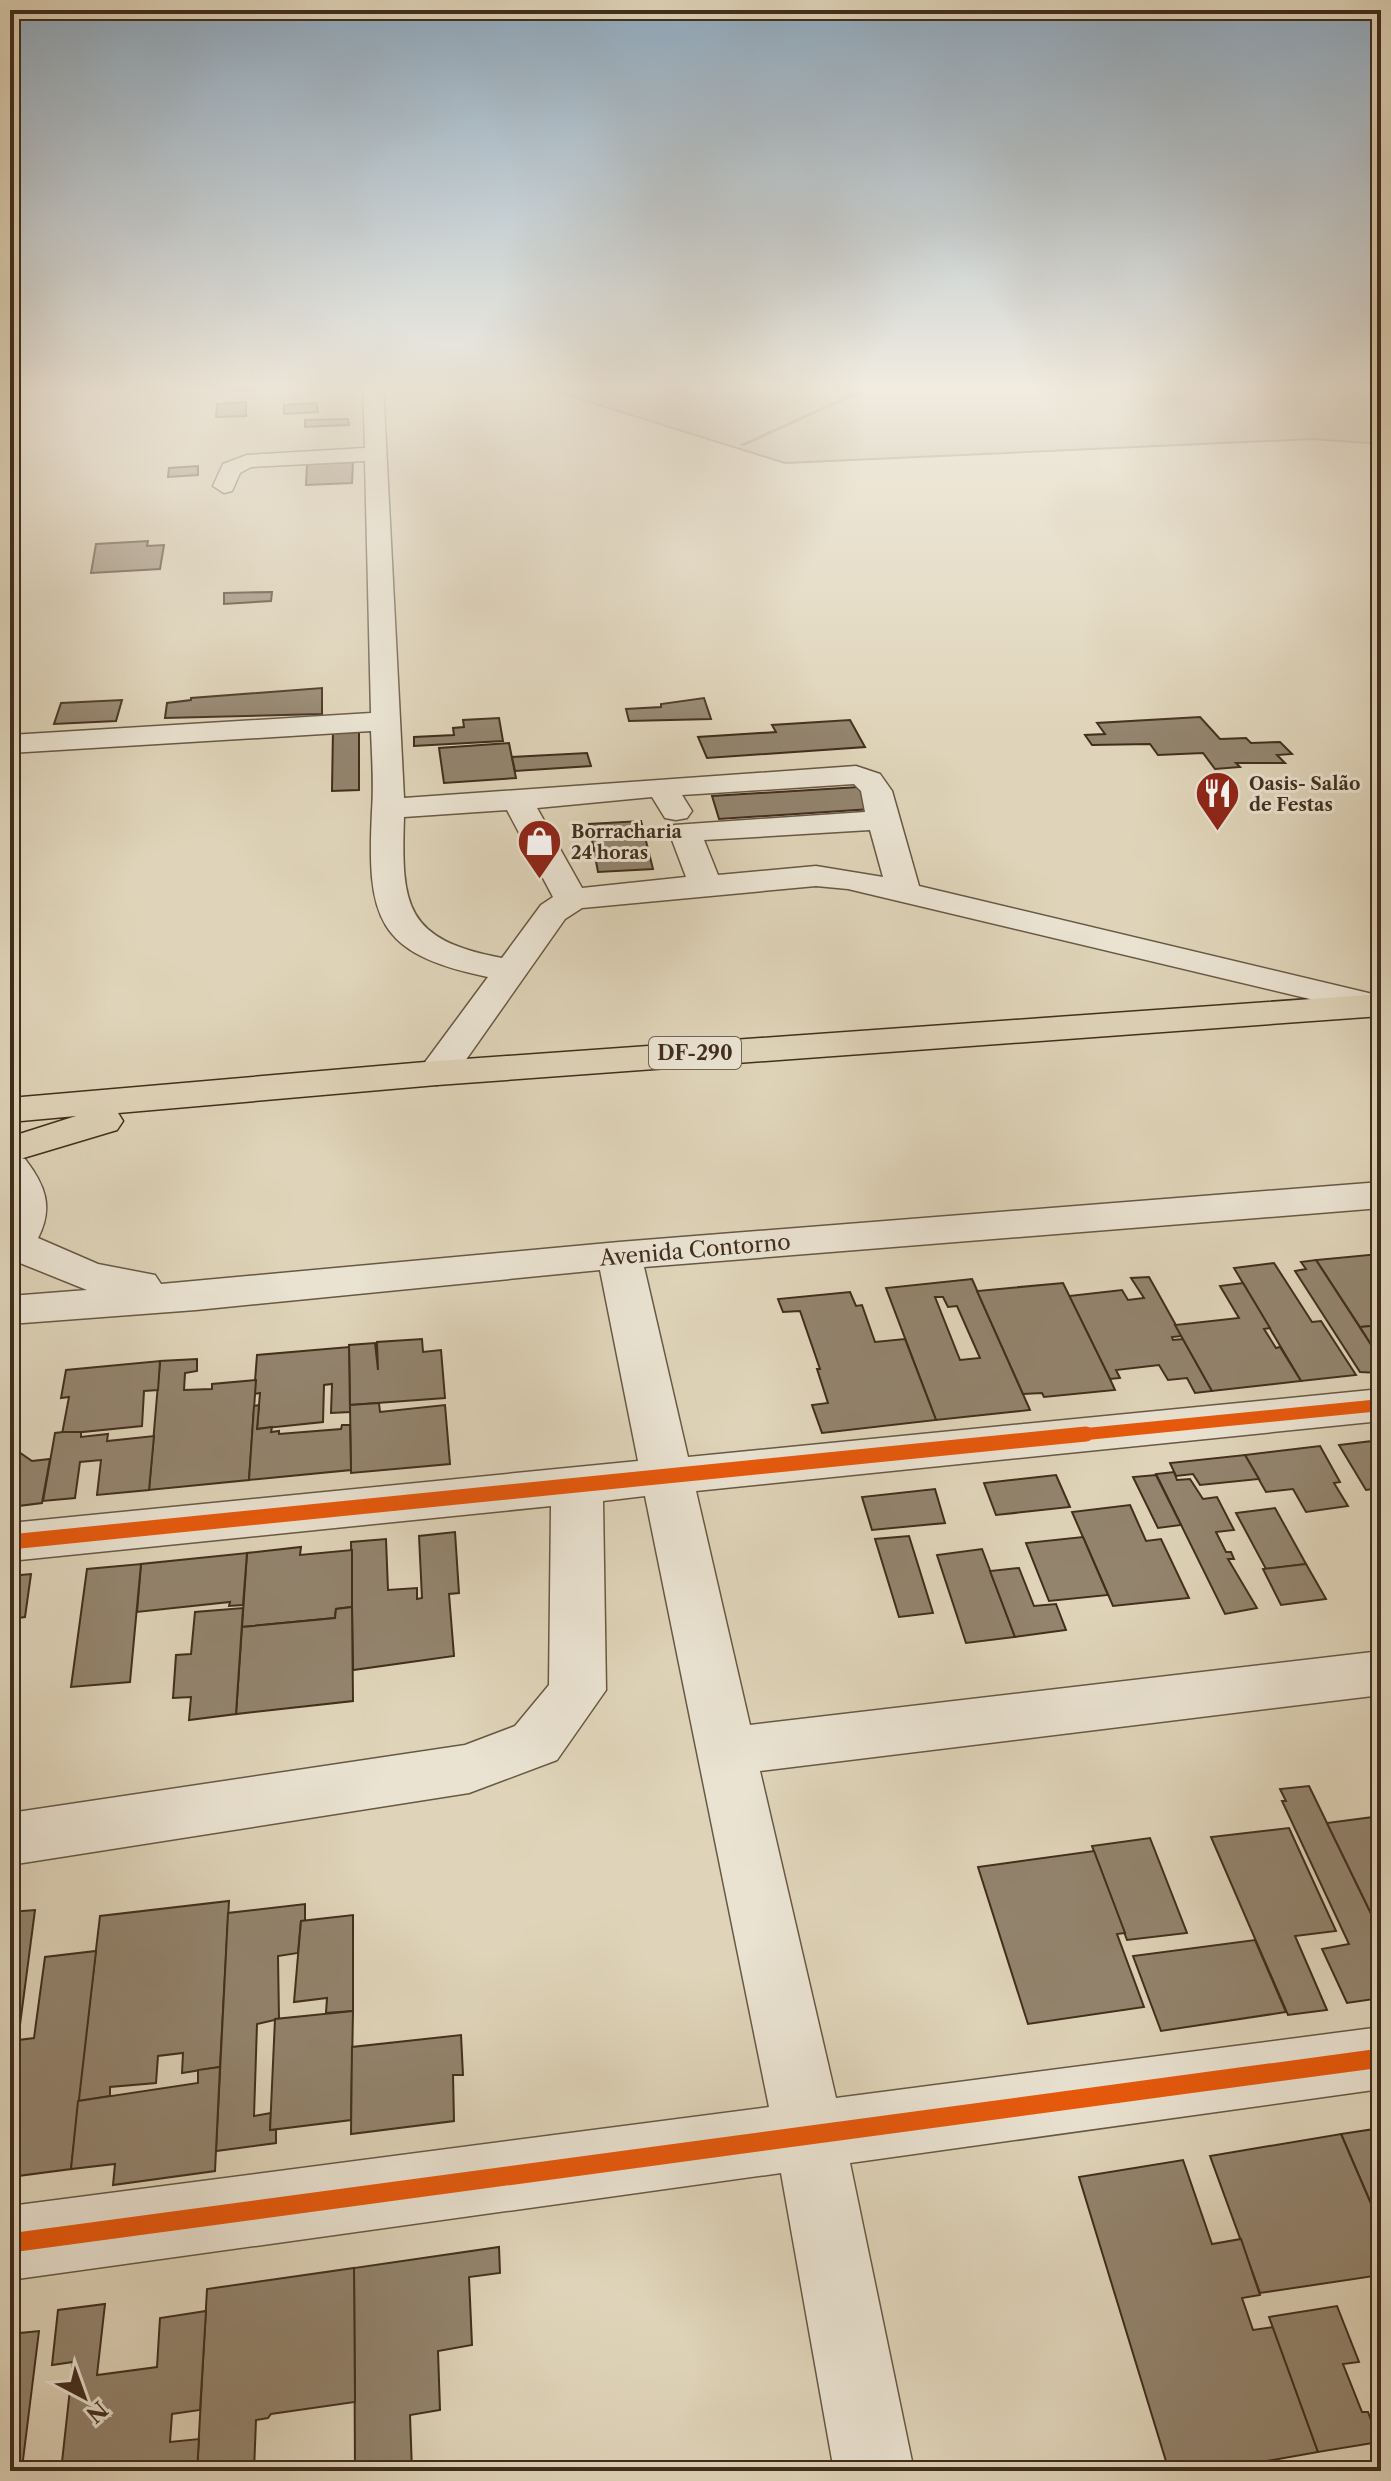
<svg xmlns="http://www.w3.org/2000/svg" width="1391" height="2481" viewBox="0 0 1391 2481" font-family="'Libre Caslon Text',serif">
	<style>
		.green { fill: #c4b89e; stroke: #82735e; stroke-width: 2 }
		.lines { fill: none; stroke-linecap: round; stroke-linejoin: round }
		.stream { fill: #7f705b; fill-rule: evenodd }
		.building { fill: #93846e; stroke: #412e1d; stroke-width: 2; fill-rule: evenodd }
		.minor-casing { stroke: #685844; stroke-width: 3 }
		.highway-casing { stroke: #412e1d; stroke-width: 3 }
		.minor { fill: #eae3d2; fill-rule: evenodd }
		.highway { fill: #dfd4b9; fill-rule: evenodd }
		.cycleway-far2-casing { stroke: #eae3d2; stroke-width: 17 }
		.cycleway-far1-casing { stroke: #eae3d2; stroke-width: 20 }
		.cycleway-casing { stroke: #eae3d2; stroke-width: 24 }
		.cycleway-far2 { stroke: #e8590c; stroke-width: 12 }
		.cycleway-far1 { stroke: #e8590c; stroke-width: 15 }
		.cycleway { stroke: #e8590c; stroke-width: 19 }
		.labels { text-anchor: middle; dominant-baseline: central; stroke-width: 6; stroke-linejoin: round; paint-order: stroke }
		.far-poi-label { font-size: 18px; font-weight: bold; fill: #412e1d; stroke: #eae3d2; text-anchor: start }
		.shield { fill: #eae3d2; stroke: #746453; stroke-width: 2 }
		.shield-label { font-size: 20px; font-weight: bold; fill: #412e1d }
		.street-label { font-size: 22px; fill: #412e1d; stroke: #eae3d2 }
	</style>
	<rect width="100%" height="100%" fill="#dfd4b9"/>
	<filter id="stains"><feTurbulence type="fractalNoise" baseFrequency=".0025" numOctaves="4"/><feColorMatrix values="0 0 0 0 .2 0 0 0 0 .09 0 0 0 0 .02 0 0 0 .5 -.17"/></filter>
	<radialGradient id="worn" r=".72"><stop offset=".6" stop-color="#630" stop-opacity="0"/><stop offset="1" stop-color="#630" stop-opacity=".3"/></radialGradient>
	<!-- green -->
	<polygon class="green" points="535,385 1381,385 1381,444 1313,439 785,463"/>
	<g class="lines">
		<!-- stream -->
		<polygon class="stream" points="871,385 878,385 744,446 739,445"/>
	</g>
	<!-- building -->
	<g class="building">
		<polygon points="232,385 281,385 282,389 233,391"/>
		<polygon points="246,402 246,416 216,417 217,404"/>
		<polygon points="317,403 318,412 284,414 284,405"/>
		<polygon points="348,419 349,425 305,427 305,420"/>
		<polygon points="353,462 352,483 306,485 307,464"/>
		<polygon points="198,466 198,475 168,477 169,468"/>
		<polygon points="148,541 147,546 164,545 160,569 91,573 96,544"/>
		<polygon points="272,592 271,601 224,604 224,593"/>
		<polygon points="322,688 322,714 165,718 167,703 191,700 191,698"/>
		<polygon points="704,698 711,719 629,721 626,709 661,707 661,704"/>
		<polygon points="122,700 116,721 54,724 61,703"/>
		<polygon points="1200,717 1220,739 1246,738 1251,743 1280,742 1292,754 1277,755 1285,763 1236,763 1240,767 1215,769 1203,753 1158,755 1150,744 1092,745 1085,735 1105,734 1097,723"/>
		<polygon points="499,718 503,741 414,746 414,737 454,735 453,728 464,727 463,720"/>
		<polygon points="850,720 865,747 707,758 698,737 776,732 772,725"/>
		<polygon points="359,727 359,790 332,791 333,728"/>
		<polygon points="509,743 516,778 444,783 439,748"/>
		<polygon points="587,753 591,766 515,771 512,757"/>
		<polygon points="875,786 886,808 719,819 712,796"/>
		<polygon points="641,821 653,869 598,872 589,824"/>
		<polygon points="1379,1254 1381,1325 1360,1327 1316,1260"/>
		<polygon points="1316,1260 1381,1360 1381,1373 1360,1372 1295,1271 1306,1269 1301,1262"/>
		<polygon points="1274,1263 1312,1322 1321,1321 1356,1375 1301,1381 1234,1268"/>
		<polygon points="1149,1277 1182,1336 1172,1337 1173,1340 1183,1339 1212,1391 1195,1393 1187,1378 1168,1380 1159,1365 1116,1370 1120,1378 1110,1379 1069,1296 1122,1290 1128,1300 1144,1298 1131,1278"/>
		<path d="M972 1279 1030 1410 936 1420 886 1288ZM935 1297H943L948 1307 957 1306 980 1358 960 1360Z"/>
		<polygon points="1063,1283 1110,1379 1115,1390 1044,1397 1042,1393 1023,1394 977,1291"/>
		<polygon points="1243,1283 1270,1328 1264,1329 1276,1348 1280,1347 1301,1381 1212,1391 1175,1325 1239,1318 1220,1286"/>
		<polygon points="850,1292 856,1306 862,1305 875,1342 905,1339 936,1420 822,1433 812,1405 828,1403 817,1369 820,1369 800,1311 783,1312 778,1299"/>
		<polygon points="1381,1325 1381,1360 1360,1327"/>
		<polygon points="422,1339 423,1352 441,1350 445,1398 350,1405 349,1345 375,1343 378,1370 377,1342"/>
		<polygon points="349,1347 350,1412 331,1413 332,1384 324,1385 323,1422 257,1429 260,1393 254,1394 257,1355"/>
		<polygon points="197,1359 197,1371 185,1373 184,1390 212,1389 212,1384 256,1380 249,1480 149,1490 160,1361"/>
		<polygon points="160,1361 158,1390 144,1391 142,1426 62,1434 69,1397 61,1398 66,1370"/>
		<polygon points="379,1403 380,1412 445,1405 450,1464 351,1473 350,1405"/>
		<polygon points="259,1405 257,1429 272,1427 271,1432 279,1431 279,1434 341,1429 342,1425 350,1425 351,1470 249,1480 254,1406"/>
		<polygon points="63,1432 81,1432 81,1437 108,1434 107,1441 154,1436 149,1490 97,1495 101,1460 80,1462 75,1498 43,1501 55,1433"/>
		<polygon points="1381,1440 1381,1488 1366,1490 1339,1445"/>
		<polygon points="20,1443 19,1452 32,1461 50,1459 42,1503 10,1507 10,1444"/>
		<polygon points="1320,1446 1340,1482 1334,1483 1348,1506 1306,1512 1293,1489 1266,1492 1245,1455"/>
		<polygon points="1245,1455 1259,1479 1200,1485 1193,1474 1176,1476 1170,1463"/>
		<polygon points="1174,1472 1177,1480 1190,1479 1203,1499 1217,1497 1234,1530 1216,1532 1226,1552 1231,1552 1234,1559 1228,1559 1257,1608 1225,1614 1156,1474"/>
		<polygon points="1056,1475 1070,1507 996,1515 984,1483"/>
		<polygon points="1156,1475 1181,1525 1158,1528 1133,1477"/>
		<polygon points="935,1489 945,1523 872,1530 862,1497"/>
		<polygon points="1130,1505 1146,1541 1161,1539 1189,1598 1113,1606 1072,1512"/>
		<polygon points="1275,1508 1306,1564 1266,1569 1236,1513"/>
		<polygon points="455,1532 459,1593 449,1594 454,1656 353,1670 351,1542 386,1539 388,1590 417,1588 417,1599 422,1598 419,1536"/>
		<polygon points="909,1536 933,1613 899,1617 875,1539"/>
		<polygon points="1083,1537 1108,1595 1049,1601 1026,1543"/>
		<polygon points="301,1547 300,1555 352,1550 352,1607 336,1609 335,1618 242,1627 247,1553"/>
		<polygon points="982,1549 1015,1637 966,1643 937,1555"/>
		<polygon points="247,1553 243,1605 229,1606 230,1602 137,1612 141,1564"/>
		<polygon points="141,1564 130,1682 71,1687 87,1569"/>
		<polygon points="1306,1564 1326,1599 1281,1605 1263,1569"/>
		<polygon points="1019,1568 1034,1606 1056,1604 1066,1630 1015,1637 990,1571"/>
		<polygon points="31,1574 25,1617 10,1619 10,1576"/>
		<polygon points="352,1607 353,1701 236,1714 242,1627 335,1618 336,1609"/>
		<polygon points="243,1608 236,1714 189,1720 191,1697 173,1698 176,1655 191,1654 195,1612"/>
		<polygon points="1309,1786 1381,1934 1381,1998 1347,2003 1322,1949 1349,1944 1282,1801 1286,1801 1280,1789"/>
		<polygon points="1381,1816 1381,1929 1379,1930 1327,1823"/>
		<polygon points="1289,1828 1336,1931 1295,1936 1327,2010 1288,2015 1211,1837"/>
		<polygon points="1150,1838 1187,1933 1127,1940 1092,1846"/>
		<polygon points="1094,1851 1125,1933 1117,1934 1144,2007 1028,2024 978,1867"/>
		<polygon points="229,1901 220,2067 182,2073 183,2053 158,2056 156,2083 110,2087 110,2096 78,2101 100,1916"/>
		<polygon points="305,1904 305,1921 301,1921 298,1953 278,1956 279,2019 257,2024 254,2116 271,2113 270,2130 276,2129 276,2143 216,2151 228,1913"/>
		<polygon points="35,1910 18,2040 34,2038 45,1957 96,1951 71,2169 10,2177 10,1912"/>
		<polygon points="353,1915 353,2011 326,2013 327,1998 294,2002 301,1921"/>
		<polygon points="1255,1940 1286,2012 1161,2031 1133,1956"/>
		<polygon points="353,2011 351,2120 270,2130 275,2019"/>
		<polygon points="461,2035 463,2075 453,2075 454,2121 351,2134 352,2047"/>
		<polygon points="220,2067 215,2171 113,2185 115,2164 71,2169 78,2101 198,2083 198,2070"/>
		<polygon points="1381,2128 1381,2227 1341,2134"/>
		<polygon points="1341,2134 1381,2227 1381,2275 1260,2293 1210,2156"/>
		<polygon points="1183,2160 1212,2244 1241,2239 1260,2295 1242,2298 1253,2330 1273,2327 1318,2452 1210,2471 1169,2471 1079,2177"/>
		<polygon points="499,2247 500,2273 469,2277 472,2345 438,2351 440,2410 410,2415 412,2471 355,2471 354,2268"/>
		<polygon points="354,2268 355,2402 271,2414 268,2418 256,2420 254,2471 197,2471 207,2289"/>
		<polygon points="105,2304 97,2375 157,2367 160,2318 206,2311 200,2410 172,2414 170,2442 199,2439 197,2471 61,2471 73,2362 52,2365 58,2310"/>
		<polygon points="1337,2306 1359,2362 1343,2364 1362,2412 1368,2412 1379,2442 1318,2452 1269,2317"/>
		<polygon points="39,2331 22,2468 10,2469 10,2334"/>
	</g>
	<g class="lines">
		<defs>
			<g id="minor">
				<path d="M363 385H383L404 798 856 766 880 774 892 791 919 886 1381 996V1016L848 889 816 886 582 908 565 919 451 1081 437 1085 423 1081 417 1073 488 977C375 954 367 917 372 811 374 784 372 757 371 731L10 753V735L371 713 365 461 251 467 240 473 232 491 224 493 213 486 223 464 247 455 365 448ZM854 784 861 791 865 812 674 825 669 832 686 877 582 888 537 808 652 797 665 818 676 820 687 818 692 811 682 795ZM507 810 553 897 541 905 502 958C405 940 401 906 404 817ZM870 830 883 877 816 866 718 875 704 840Z"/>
				<path d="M10 1155 25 1159C45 1185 54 1207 38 1238L98 1264 155 1275 161 1284 619 1242 1381 1182V1208L644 1267 688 1457 1381 1389V1421L696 1491 750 1725 1381 1651V1695L760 1771 836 2098 1381 2027V2089L850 2163 914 2471H834L781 2173 10 2280V2206L769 2107 645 1496 603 1501 606 1690 557 1760 469 1793 10 1865V1813L465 1745 515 1726 549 1685 551 1506 10 1561V1523L638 1461 600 1270 196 1310 10 1324V1296L87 1290 10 1259Z"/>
			</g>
			<polygon id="highway" points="1381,994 1381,1016 437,1085 118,1113 123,1121 117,1130 10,1162 10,1137 76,1116 10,1122 10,1098 437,1061"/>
		</defs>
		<!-- minor casing -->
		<use href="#minor" class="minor-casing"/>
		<!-- highway casing -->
		<use href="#highway" class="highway-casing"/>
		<!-- minor -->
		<use href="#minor" class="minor"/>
		<!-- highway -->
		<use href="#highway" class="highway"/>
		<defs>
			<polyline id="cycleway-far2" points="1066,1436 1381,1405"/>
			<polyline id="cycleway-far1" points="10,1542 1086,1434"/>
			<polyline id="cycleway" points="10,2243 1381,2058"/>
		</defs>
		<!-- cycleway-far2 casing -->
		<use href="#cycleway-far2" class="cycleway-far2-casing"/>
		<!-- cycleway-far1 casing -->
		<use href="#cycleway-far1" class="cycleway-far1-casing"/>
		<!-- cycleway casing -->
		<use href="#cycleway" class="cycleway-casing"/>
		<!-- cycleway-far2 -->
		<use href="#cycleway-far2" class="cycleway-far2"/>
		<!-- cycleway-far1 -->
		<use href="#cycleway-far1" class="cycleway-far1"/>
		<!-- cycleway -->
		<use href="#cycleway" class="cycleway"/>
	</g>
	<!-- sky -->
	<linearGradient id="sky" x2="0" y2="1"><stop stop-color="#8faac0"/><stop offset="0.53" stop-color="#f1ece0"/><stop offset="1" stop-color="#f1ece0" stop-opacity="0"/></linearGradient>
	<rect width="1391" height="732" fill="url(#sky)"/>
	<!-- icons -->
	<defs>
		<symbol id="restaurant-pin" viewBox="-11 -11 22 30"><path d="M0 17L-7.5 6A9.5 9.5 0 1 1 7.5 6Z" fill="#8f2418" stroke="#eae3d2"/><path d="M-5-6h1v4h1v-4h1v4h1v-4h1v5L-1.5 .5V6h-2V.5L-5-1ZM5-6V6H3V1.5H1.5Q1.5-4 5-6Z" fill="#fff"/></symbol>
		<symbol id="shop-pin" viewBox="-11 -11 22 30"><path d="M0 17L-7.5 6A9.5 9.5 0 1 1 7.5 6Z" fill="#8f2418" stroke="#eae3d2"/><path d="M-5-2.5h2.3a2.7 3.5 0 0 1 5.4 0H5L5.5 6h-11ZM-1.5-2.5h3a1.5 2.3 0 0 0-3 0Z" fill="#fff"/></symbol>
	</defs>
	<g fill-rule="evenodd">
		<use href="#restaurant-pin" x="1192" y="768" width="51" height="69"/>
		<use href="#shop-pin" x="514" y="816" width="51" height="69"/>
	</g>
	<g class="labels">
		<!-- far-poi labels -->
		<g class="far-poi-label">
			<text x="1249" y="784">Oasis- Salão<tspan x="1249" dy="21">de Festas</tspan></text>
			<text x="571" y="832">Borracharia<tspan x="571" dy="21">24 horas</tspan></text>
		</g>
		<!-- shield labels -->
		<rect class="shield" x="649" y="1037" width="92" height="32" rx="6"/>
		<g class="shield-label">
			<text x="695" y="1053">DF-290</text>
		</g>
		<!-- street labels -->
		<g class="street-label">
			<text transform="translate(695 1250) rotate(-5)">Avenida Contorno</text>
		</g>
	</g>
	<!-- margin -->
	<rect width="1391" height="2481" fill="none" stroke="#dfd4b9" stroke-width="40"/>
	<rect x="12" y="12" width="1367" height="2457" fill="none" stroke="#412e1d" stroke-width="4"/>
	<rect x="20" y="20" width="1351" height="2441" fill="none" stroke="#412e1d" stroke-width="2"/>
	<!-- north arrow -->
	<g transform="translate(84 2397) rotate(139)" stroke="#eae3d2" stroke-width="6" paint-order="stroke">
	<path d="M0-6L14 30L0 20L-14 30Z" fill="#412e1d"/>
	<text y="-12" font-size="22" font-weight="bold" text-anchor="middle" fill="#412e1d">N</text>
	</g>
	<rect width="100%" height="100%" filter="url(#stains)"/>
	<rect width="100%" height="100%" fill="url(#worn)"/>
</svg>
